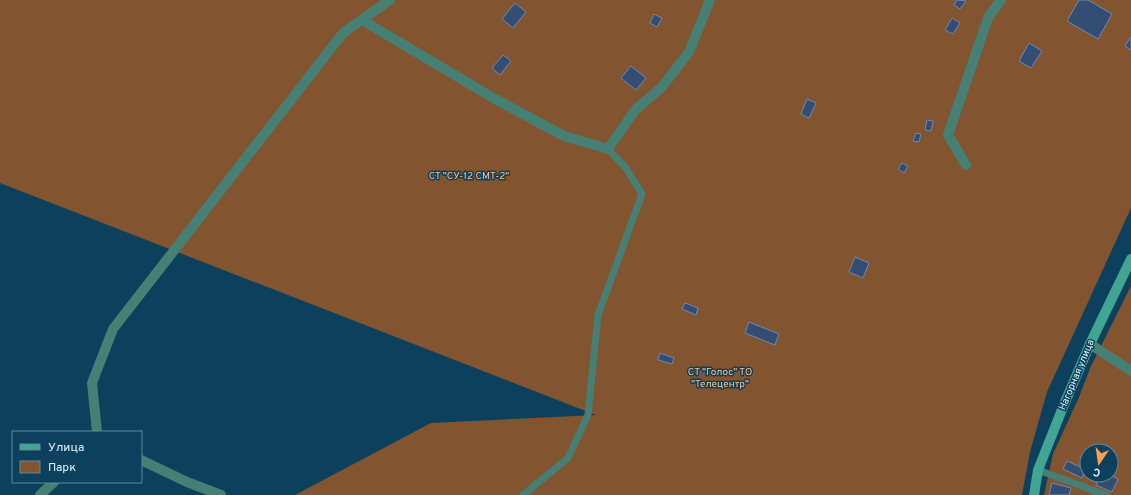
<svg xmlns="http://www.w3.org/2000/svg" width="1131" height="495" viewBox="0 0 1131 495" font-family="Overpass,sans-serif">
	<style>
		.green { fill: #825530; fill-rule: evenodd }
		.building { fill: #344d73; stroke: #6e89b3 }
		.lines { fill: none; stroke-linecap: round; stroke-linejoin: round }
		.lane { stroke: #468074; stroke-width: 7 }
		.street { stroke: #468074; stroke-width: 10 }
		.secondary { stroke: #41a593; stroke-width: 10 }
		.labels { text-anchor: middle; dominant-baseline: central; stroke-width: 3; stroke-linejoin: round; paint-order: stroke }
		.park-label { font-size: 10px; fill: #ffc496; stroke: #0d405d }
		.street-label { font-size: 10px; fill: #e4f3fd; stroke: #0d405d }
	</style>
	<rect width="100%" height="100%" fill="#0d405d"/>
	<!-- green -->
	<g class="green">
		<polygon points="0,0 1131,0 1131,208 1047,392 1030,452 1022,495 295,495 431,423 596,415 0,183"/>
		<path d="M1131 286V495H1044L1053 454 1079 397 1091 366ZM1087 451H1111V475H1087Z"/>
	</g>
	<!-- building -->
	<g class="building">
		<polygon points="957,0 966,1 960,9 954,5"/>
		<polygon points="1079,0 1088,0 1112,14 1098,39 1067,21"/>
		<polygon points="515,3 526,12 513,28 502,19"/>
		<polygon points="654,14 662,18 657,27 650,23"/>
		<polygon points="952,18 960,23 953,34 945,30"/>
		<polygon points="1131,37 1131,50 1125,46"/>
		<polygon points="1029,43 1042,51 1031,68 1019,61"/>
		<polygon points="503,55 511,61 500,75 492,68"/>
		<polygon points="631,66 646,78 636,90 621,78"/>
		<polygon points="807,99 816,103 809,118 801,114"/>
		<polygon points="927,120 933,121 931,131 925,130"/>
		<polygon points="916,133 921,134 919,142 913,141"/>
		<polygon points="902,163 908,166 904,173 898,169"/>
		<polygon points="855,257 869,263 863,278 849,272"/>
		<polygon points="685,303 698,308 696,315 682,309"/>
		<polygon points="749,322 779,334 775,345 745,333"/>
		<polygon points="660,353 674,358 672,364 658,360"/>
		<polygon points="1067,461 1085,469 1082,478 1063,469"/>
		<polygon points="1100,475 1110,475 1118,479 1112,492 1096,485"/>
		<polygon points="1052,483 1071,488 1069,495 1049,495"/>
	</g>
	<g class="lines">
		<!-- lane -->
		<g class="lane">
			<polyline points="1038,470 1106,495"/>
			<polyline points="523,495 568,458 588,415 598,315 642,194 626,168 608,149"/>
		</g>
		<!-- street -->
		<g class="street">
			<polyline points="362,20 495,99 564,136 608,149 636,109 662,87 689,52 710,0"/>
			<polyline points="966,165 948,135 988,18 1001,0"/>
			<polyline points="1090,344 1131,371"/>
			<polyline points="97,432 92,383 113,329 343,33 390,0"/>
			<polyline points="141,460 187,482 221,495"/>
			<polyline points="40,495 54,482"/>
		</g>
		<!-- secondary -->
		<polyline class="secondary" points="1034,495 1038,470 1063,407 1090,344 1131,259"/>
	</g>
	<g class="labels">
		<!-- park labels -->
		<g class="park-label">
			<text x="469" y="176">СТ "СУ-12 СМТ-2"</text>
			<text x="720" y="372">СТ "Голос" ТО<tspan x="720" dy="12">"Телецентр"</tspan></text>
		</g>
		<!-- street labels -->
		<g class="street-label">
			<text transform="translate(1077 375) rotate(-67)">Нагорная улица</text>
		</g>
	</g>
	<!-- legend -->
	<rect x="12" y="431" width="130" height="52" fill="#0d405d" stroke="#63889d"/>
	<rect x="20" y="444" width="20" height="6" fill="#41a593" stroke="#63889d"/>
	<text x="48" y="451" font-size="12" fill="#e4f3fd">Улица</text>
	<rect x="20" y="461" width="20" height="12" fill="#825530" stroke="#63889d"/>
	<text x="48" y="471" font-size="12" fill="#e4f3fd">Парк</text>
	<!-- north arrow -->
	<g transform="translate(1099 463) rotate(193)"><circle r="19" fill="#0d405d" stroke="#63889d"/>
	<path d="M0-3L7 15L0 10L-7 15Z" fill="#fa9f4f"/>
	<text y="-6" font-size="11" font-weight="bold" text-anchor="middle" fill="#e4f3fd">С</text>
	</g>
</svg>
